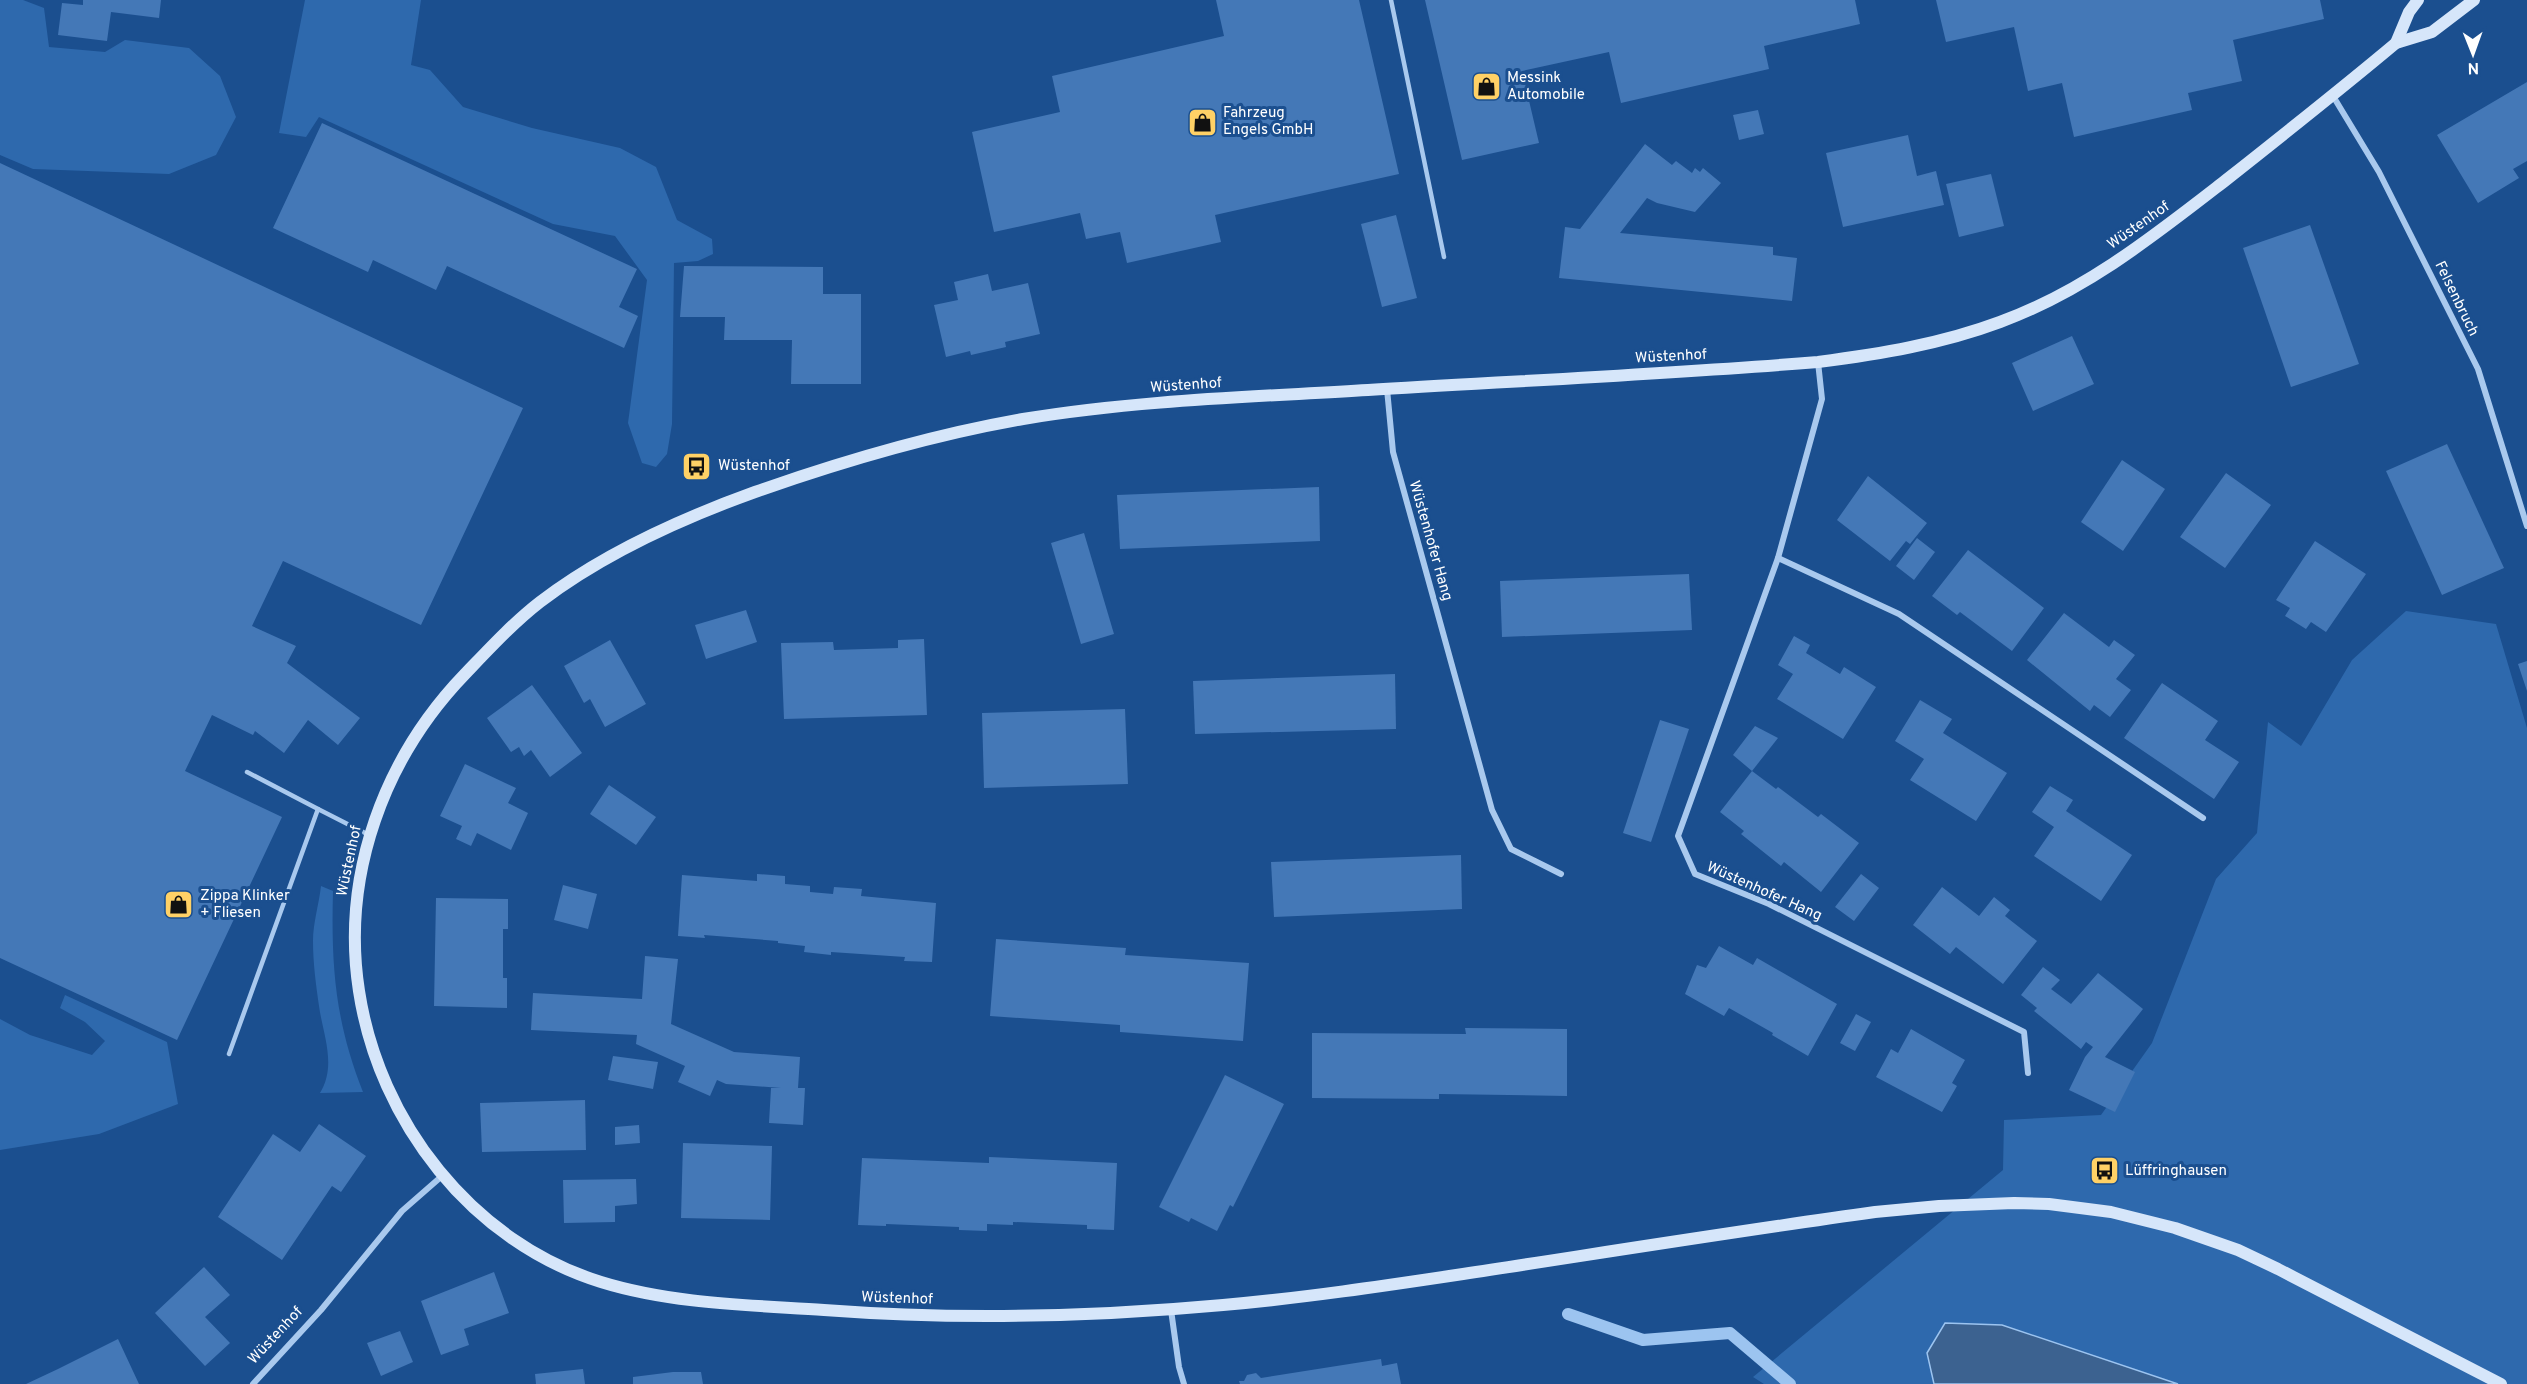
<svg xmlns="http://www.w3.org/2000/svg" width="2527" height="1384" viewBox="0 0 2527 1384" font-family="Overpass,sans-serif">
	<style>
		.green { fill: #2e69ad }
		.water { fill: #3c6290; stroke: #9cc4f0; stroke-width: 1.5 }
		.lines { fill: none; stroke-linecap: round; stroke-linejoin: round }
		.stream { stroke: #9cc4f0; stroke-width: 12 }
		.building { fill: #4478b7 }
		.lane { stroke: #a9c9ee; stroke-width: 4.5 }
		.street { stroke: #a9c9ee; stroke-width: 6 }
		.secondary { stroke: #d6e6fa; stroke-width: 12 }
		.labels { text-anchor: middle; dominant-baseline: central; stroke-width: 6; stroke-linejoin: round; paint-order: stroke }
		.poi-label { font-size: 15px; fill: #fff; stroke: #1b4f8f; text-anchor: start }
		.street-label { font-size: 15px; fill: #fff; stroke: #1b4f8f }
	</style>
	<rect width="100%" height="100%" fill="#1b4f8f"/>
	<!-- green -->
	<g class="green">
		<polygon points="0,0 23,0 44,8 49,47 105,52 125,40 189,48 220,76 236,117 216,155 169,174 33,169 0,155"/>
		<polygon points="305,0 421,0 411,65 430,70 463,107 532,128 620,148 656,167 677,220 712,239 713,254 698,261 674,263 672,424 667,454 656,467 642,463 628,423 647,280 615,236 553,224 319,117 306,137 279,133"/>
		<polygon points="2406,611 2496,624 2527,728 2527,1384 1764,1384 1753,1377 2003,1170 2004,1120 2101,1115 2152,1043 2216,879 2257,833 2268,722 2301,746 2352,660"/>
		<path d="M321 886 333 891C331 966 335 1021 363 1092L320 1093C337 1065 323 1035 319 1006 316 985 313 963 313 941 313 923 319 904 321 886Z"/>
		<polygon points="65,995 167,1042 178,1104 99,1134 0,1150 0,1019 30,1035 92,1055 105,1041 85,1022 60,1008"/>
	</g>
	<!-- water -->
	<polygon class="water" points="1945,1323 2002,1325 2178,1384 1934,1384 1927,1353"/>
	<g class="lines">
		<!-- stream -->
		<polyline class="stream" points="1568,1314 1643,1340 1730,1333 1790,1384"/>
	</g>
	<!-- building -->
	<g class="building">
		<polygon points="83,0 161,0 159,18 111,12 107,41 58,35 62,3 83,5"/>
		<polygon points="1216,0 1359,0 1399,174 1215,215 1221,242 1127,263 1120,232 1086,239 1080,213 994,232 972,132 1060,112 1052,76 1224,36"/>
		<polygon points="1425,0 1855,0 1860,24 1764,46 1769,69 1621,103 1609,52 1522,71 1539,143 1462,160"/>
		<polygon points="1936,0 2320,0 2324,19 2233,40 2242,81 2188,93 2192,110 2074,137 2062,83 2028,91 2014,27 1946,42"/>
		<polygon points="2527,82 2527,161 2513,169 2519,178 2478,203 2437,135"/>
		<polygon points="1758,110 1764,134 1739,140 1733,115"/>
		<polygon points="322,123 637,269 619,307 638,316 624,348 447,266 436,290 373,260 368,272 273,228"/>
		<polygon points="1908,135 1917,176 1936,171 1944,205 1843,227 1826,153"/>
		<polygon points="1645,144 1672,165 1676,161 1692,173 1695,168 1700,172 1703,168 1721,183 1695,212 1657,203 1647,198 1620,233 1773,247 1773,255 1797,258 1792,301 1559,278 1565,227 1580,229"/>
		<polygon points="0,163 523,408 421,625 283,561 252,626 296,646 287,663 360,718 338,745 308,720 284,753 255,731 253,735 212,715 185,771 282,817 177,1040 0,958"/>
		<polygon points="1991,174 2004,226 1959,237 1946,184"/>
		<polygon points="1396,215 1417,298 1382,307 1361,224"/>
		<polygon points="2310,225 2359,364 2291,387 2243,248"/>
		<polygon points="684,266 823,267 823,294 861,294 861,384 791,384 792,340 724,340 725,317 680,317"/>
		<polygon points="988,274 992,291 1028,283 1040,334 1005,342 1006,347 971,355 970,351 946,357 934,305 958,300 954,282"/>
		<polygon points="2072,336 2094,384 2033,411 2012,363"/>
		<polygon points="2447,444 2504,568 2442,595 2386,471"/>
		<polygon points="2122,460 2165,489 2123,551 2081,522"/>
		<polygon points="2226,473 2271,505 2225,568 2180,537"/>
		<polygon points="1868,476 1927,523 1910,544 1906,541 1890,561 1837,520"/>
		<polygon points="1319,487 1320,541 1120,549 1117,495"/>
		<polygon points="1084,533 1114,634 1081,644 1051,543"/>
		<polygon points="1917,538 1935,552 1914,580 1896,566"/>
		<polygon points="2315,541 2366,574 2326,632 2311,622 2306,629 2285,616 2290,608 2276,600"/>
		<polygon points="1968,550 2044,608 2012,651 1960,612 1957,615 1932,596"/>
		<polygon points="1689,574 1692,630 1502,637 1500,581"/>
		<polygon points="746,610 757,642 706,659 695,625"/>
		<polygon points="2064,613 2109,647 2114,640 2135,655 2116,679 2131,690 2110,717 2094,705 2090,711 2027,660"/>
		<polygon points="1794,636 1810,645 1806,653 1840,674 1844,667 1876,687 1843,739 1777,699 1793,674 1778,665"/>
		<polygon points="924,639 927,715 784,719 781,643 833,642 834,650 898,648 898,640"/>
		<polygon points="610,640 646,704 605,727 590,699 584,703 564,666"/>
		<polygon points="2527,661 2527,691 2518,664"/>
		<polygon points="1395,674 1396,729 1195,734 1193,681"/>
		<polygon points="2162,683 2218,721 2205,740 2239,762 2214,799 2124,738"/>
		<polygon points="532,685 582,753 550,777 531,750 524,756 519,747 511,752 487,718"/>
		<polygon points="1920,700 1952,719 1943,733 2007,773 1976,821 1910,780 1924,759 1895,741"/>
		<polygon points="1125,709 1128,784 984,788 982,713"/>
		<polygon points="1660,720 1689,729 1651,842 1623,833"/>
		<polygon points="1755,726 1778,738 1752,771 1733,755"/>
		<polygon points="465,764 516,788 508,803 528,813 511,850 477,833 471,846 456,839 462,826 440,816"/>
		<polygon points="1752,771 1776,789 1778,787 1818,817 1821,814 1859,843 1821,892 1784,862 1781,866 1741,834 1744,831 1720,812"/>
		<polygon points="609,785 656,817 636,845 590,814"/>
		<polygon points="2050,786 2073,800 2066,811 2132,855 2101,901 2034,856 2054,827 2032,812"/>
		<polygon points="1461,855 1462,909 1274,917 1271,862"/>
		<polygon points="757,874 785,876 785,884 810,886 810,892 833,894 834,887 862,889 861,896 936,903 932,962 904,961 905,957 831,952 831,955 804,952 805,946 778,943 778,941 704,935 705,938 678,936 682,875 757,881"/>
		<polygon points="1861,874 1879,888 1854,921 1835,907"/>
		<polygon points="563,885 597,894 588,929 554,920"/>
		<polygon points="1942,887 1979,916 1994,897 2010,910 2005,916 2037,941 2003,984 1956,947 1950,954 1913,925"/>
		<polygon points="436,898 508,899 508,929 503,929 503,978 507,978 507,1008 434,1006"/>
		<polygon points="996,939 1126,948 1125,955 1249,963 1243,1041 1120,1032 1120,1025 990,1016"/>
		<polygon points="1719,946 1753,965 1757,958 1837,1004 1808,1056 1772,1035 1773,1033 1729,1008 1724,1016 1685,994 1697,965 1706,968"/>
		<polygon points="645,956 678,959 671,1024 734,1052 800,1057 798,1088 805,1088 803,1125 769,1123 771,1088 781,1088 726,1084 717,1080 710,1096 678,1082 685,1066 636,1044 637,1035 531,1030 533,993 642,999"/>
		<polygon points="2043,967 2060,980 2051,989 2071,1004 2098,973 2143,1009 2105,1057 2135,1072 2115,1112 2069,1090 2085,1057 2093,1047 2086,1042 2081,1049 2034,1011 2037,1008 2021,995"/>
		<polygon points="1856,1014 1871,1022 1855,1051 1840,1043"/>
		<polygon points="1465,1028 1567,1029 1567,1096 1439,1094 1439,1099 1312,1098 1312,1033 1466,1034"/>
		<polygon points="1911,1029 1965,1060 1952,1083 1957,1086 1942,1112 1876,1077 1891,1049 1898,1053"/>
		<polygon points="613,1056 658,1062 653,1089 608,1080"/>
		<polygon points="1225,1075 1284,1104 1233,1207 1230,1205 1217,1231 1191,1218 1189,1222 1159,1207"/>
		<polygon points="585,1100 586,1150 482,1152 480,1103"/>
		<polygon points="319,1124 366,1156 341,1192 332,1186 282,1260 218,1217 273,1134 300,1152"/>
		<polygon points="639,1125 640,1143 615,1145 615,1127"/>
		<polygon points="683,1143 772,1146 770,1220 681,1218"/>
		<polygon points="989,1157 1117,1163 1114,1230 1087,1229 1087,1225 1013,1222 1013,1225 987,1224 987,1231 959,1230 959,1227 886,1224 886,1226 858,1225 862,1158 989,1163"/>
		<polygon points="636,1179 637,1204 615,1206 615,1222 564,1223 563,1180"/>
		<polygon points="204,1267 230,1295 205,1317 230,1343 205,1366 155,1313"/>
		<polygon points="494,1272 509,1313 464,1329 469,1345 441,1355 421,1301"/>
		<polygon points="400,1331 413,1362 381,1376 367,1343"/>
		<polygon points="118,1339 139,1384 26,1384 58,1369"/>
		<polygon points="1381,1359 1382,1366 1397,1363 1401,1384 1240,1384 1239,1381 1244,1381 1247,1375 1256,1373 1261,1378"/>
		<polygon points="583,1369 585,1384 536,1384 535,1374"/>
		<polygon points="673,1372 701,1372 703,1384 633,1384 633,1377"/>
	</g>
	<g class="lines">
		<!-- lane -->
		<g class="lane">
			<polyline points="1391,0 1444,257"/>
			<polyline points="247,772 318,809"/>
			<polyline points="229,1054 318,809 369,835"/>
		</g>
		<!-- street -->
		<g class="street">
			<polyline points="2333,96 2379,172 2478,369 2527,526"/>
			<polyline points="1818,362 1822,399 1778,558 1678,836 1695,874 1769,904 2024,1032 2028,1073"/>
			<polyline points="1387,389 1393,452 1492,810 1511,849 1561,874"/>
			<polyline points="1778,558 1899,614 2203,818"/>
			<polyline points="1171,1310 1179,1367 1184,1384"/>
			<polyline points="253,1384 321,1310 402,1211 442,1176"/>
		</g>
		<!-- secondary -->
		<g class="secondary">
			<path d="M2474 0 2432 32 2396 43C2340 90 2283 135 2226 180 2155 235 2085 291 2000 322 1941 344 1880 354 1818 362 1668 374 1518 381 1368 390 1253 397 1137 400 1023 419 931 435 843 461 755 492 680 519 604 553 540 602 513 623 489 649 465 674 384 758 341 875 359 991 379 1122 472 1242 601 1282 672 1304 751 1305 824 1310 957 1320 1091 1317 1223 1305 1303 1298 1383 1286 1463 1274 1601 1253 1738 1231 1875 1212L1939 1206 2014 1203 2049 1204 2111 1212 2175 1228 2238 1250 2278 1269 2501 1384"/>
			<polyline points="2396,43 2409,12 2418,0"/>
		</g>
	</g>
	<!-- icons -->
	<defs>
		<symbol id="shop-square" viewBox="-11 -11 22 22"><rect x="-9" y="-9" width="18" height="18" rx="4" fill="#ffd166" stroke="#1b4f8f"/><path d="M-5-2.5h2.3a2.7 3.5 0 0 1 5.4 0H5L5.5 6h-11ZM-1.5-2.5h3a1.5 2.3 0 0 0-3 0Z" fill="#111"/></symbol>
		<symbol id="bus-square" viewBox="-11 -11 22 22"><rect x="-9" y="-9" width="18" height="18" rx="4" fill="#ffd166" stroke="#1b4f8f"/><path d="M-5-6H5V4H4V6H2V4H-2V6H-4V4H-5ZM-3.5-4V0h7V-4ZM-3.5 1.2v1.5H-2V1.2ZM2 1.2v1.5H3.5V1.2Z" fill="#111"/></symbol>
	</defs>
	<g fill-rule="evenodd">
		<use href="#shop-square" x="1470" y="70" width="33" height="33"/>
		<use href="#shop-square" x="1186" y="106" width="33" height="33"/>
		<use href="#bus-square" x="680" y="450" width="33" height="33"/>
		<use href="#shop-square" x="162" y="888" width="33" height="33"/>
		<use href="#bus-square" x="2088" y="1154" width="33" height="33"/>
	</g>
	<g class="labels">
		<!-- poi labels -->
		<g class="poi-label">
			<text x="1507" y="78">Messink<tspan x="1507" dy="17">Automobile</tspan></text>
			<text x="1223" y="113">Fahrzeug<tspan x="1223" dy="17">Engels GmbH</tspan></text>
			<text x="718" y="466">Wüstenhof</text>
			<text x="200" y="896">Zippa Klinker<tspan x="200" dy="17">+ Fliesen</tspan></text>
			<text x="2125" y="1171">Lüffringhausen</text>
		</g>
		<!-- street labels -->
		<g class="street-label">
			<text transform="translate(2139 226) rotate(-35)">Wüstenhof</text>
			<text transform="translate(2456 299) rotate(64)">Felsenbruch</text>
			<text transform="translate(1671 357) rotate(-3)">Wüstenhof</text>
			<text transform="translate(1186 386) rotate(-4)">Wüstenhof</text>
			<text transform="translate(1430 541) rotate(74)">Wüstenhofer Hang</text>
			<text transform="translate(350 861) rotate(-78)">Wüstenhof</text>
			<text transform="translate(1764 892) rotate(24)">Wüstenhofer Hang</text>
			<text transform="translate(897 1299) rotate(2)">Wüstenhof</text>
			<text transform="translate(276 1336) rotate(-47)">Wüstenhof</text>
		</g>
	</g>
	<!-- north arrow -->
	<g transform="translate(2473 54) rotate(179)" stroke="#1b4f8f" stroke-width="4.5" paint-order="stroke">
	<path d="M0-4.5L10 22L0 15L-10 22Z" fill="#ffffff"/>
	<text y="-9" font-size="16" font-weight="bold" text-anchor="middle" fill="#ffffff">N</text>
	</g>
</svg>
